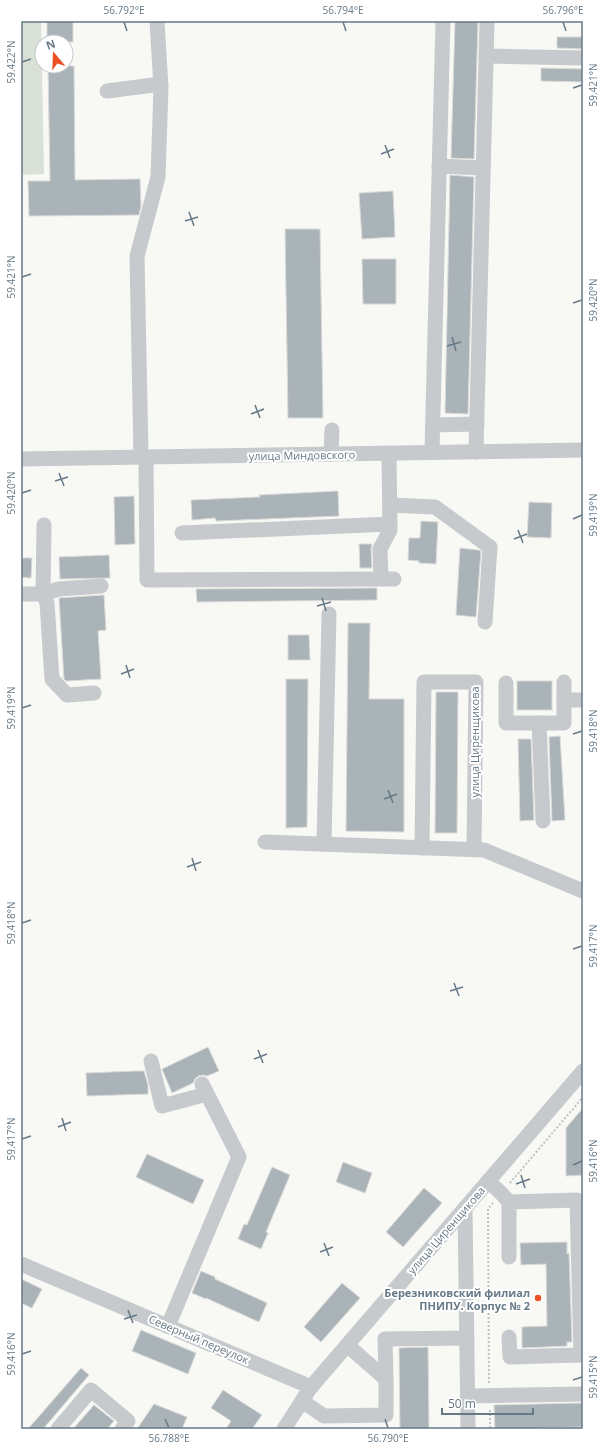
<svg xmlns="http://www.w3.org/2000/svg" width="604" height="1450" viewBox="0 0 604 1450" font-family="'Open Sans',sans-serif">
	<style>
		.green { fill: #d9e0d6 }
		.building { fill: #aab3b8; stroke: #dadad7 }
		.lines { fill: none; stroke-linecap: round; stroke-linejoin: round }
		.path { stroke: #bfc2c4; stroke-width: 2; stroke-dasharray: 2 2; stroke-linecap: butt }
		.minor { stroke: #c6cacd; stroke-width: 15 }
		.ticks { fill: none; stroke: #667987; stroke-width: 1.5 }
		.poi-dot { fill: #ea5123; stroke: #fff; stroke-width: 1.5 }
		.labels { text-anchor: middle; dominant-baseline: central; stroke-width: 4; stroke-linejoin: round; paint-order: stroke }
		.street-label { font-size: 11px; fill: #667987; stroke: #fff }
		.poi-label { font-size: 11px; font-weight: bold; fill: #667987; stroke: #fff; text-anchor: end }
		.neatline { fill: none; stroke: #667987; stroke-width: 1.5 }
		.ticks-label { font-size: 10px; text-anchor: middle; fill: #667987 }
	</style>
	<rect width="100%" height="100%" fill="#f8f8f5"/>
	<!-- green -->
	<polygon class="green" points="21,21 41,21 44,174 21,175"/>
	<!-- building -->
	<g class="building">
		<rect x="47" y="21" width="26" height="21"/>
		<polygon points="455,21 478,21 474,159 451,158"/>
		<polygon points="557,37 583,37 583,49 557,48"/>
		<polygon points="48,66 74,66 75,180 140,179 141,206 139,215 29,216 28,181 50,181"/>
		<polygon points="541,68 583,69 583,82 541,81"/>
		<polygon points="450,175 474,177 468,414 445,413"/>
		<polygon points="393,191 395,237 362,239 359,193"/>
		<polygon points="285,229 320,229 323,418 288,418"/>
		<polygon points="362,259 396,259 396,304 363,304"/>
		<polygon points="338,491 339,516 216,521 215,518 192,520 191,500 260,497 259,495"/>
		<polygon points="134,496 135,544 115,545 114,497"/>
		<polygon points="529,502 552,503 551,538 527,537"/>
		<polygon points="421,521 438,522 436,564 419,563 419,561 408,560 409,538 420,538"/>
		<polygon points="359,544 372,544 371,549 372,568 360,568"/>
		<polygon points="460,548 478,550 481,551 476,617 456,615"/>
		<polygon points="109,555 110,578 60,579 59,557"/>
		<polygon points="21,558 32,558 31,578 21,577"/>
		<polygon points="377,588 377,600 197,602 196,589"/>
		<polygon points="104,595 106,630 98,631 101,679 66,681 64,679 59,598"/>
		<polygon points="348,623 370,623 369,699 404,699 404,832 346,831"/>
		<polygon points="288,635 309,635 310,660 288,660"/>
		<polygon points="286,679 308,679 307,827 286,828"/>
		<rect x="517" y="681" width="35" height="29"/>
		<polygon points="436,692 458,692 457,833 435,833"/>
		<polygon points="560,736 565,820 552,821 549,737"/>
		<polygon points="518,739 531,739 534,820 520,821"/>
		<polygon points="208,1047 219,1071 207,1076 203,1075 198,1076 195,1079 193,1083 172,1093 162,1069"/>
		<polygon points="136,1071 144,1071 148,1085 148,1094 87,1096 86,1073"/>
		<polygon points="583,1108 583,1175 566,1176 566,1128"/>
		<polygon points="147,1154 204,1180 193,1204 136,1177"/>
		<polygon points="343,1162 372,1173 365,1193 336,1182"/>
		<polygon points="272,1167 290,1175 266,1232 268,1233 261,1249 238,1239 244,1224 247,1225"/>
		<polygon points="424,1188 442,1203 403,1247 386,1232"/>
		<polygon points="567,1242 567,1254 569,1253 572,1342 567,1342 567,1346 522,1348 522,1327 547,1326 546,1264 521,1265 520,1243"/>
		<polygon points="201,1271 215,1277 215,1279 267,1303 259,1322 206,1298 206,1299 192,1293"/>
		<polygon points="21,1279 42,1289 32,1308 21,1303"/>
		<polygon points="342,1283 360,1298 321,1342 304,1327"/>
		<polygon points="141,1330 196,1353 188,1374 132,1351"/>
		<polygon points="428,1347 429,1429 400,1429 399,1348"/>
		<polygon points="81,1368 89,1375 43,1429 28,1429"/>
		<polygon points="223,1390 262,1415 252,1429 226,1429 231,1421 211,1408"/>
		<polygon points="583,1403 583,1427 495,1429 494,1405"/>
		<polygon points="154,1404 187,1417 182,1429 137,1429"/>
		<polygon points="94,1405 114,1421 107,1429 73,1429"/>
	</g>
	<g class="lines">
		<!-- path -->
		<g class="path">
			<polyline points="510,1183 583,1097"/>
			<polyline points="489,1383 488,1209 493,1203"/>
			<polyline points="490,1410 490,1429"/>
		</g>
		<!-- minor -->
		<g class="minor">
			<polyline points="486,56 583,58"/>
			<polyline points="107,91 161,84"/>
			<polyline points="439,166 483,168"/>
			<polyline points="433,425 477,424"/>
			<polyline points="432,452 443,21"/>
			<polyline points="476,452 487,21"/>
			<polyline points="331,454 332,430"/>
			<polyline points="141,457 137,256 158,177 161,88 157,21"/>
			<polyline points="146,457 147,580 394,579"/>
			<polyline points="21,459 583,450"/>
			<polyline points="390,505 435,507 490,547 485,622"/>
			<polyline points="182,533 390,524"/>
			<polyline points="381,578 380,549 390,530 389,453"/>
			<polyline points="21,594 43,594 44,525"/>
			<polyline points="506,683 506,723 564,723 564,682"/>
			<polyline points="94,693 67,695 52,679 47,603 43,594 59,589 101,586"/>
			<polyline points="564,700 583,700"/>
			<polyline points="539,723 543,821"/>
			<polyline points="265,842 484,850 583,891"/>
			<polyline points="324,844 329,614"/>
			<polyline points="422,848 424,682 476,682 474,850"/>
			<polyline points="151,1061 162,1106 207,1094"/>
			<polyline points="488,1181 501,1193 509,1202"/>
			<polyline points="465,1208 468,1429"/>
			<polyline points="509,1257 509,1202 577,1200 581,1355 510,1357 509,1337"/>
			<polyline points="21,1264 311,1387"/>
			<polyline points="168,1326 239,1157 202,1084"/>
			<polyline points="386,1379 385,1339 467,1338"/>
			<polyline points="468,1396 583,1394"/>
			<polyline points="302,1401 324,1416 386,1415 386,1379 347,1345"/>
			<polyline points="58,1429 91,1390 128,1421 122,1429"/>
			<polyline points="284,1429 311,1387 583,1071"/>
		</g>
	</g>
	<!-- ticks -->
	<path class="ticks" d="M124 22 127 31M343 22 346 31M563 22 566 31M22 62 31 59M573 88 582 85M385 145 390 158M381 154 394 149M189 212 194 226M185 221 198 217M22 277 31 274M573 303 582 300M452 337 456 351M447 346 461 342M255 405 260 418M251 414 264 409M59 473 64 486M55 481 68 477M22 493 31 490M573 519 582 515M518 530 523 543M514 539 527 534M322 598 326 611M317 606 331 602M126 665 130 678M121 674 134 669M22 708 31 705M573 734 582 731M388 790 393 803M384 799 397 794M192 858 196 871M187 867 201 862M22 923 31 920M573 949 582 946M454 983 459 996M450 991 463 987M258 1050 263 1063M254 1059 267 1054M62 1118 66 1131M58 1127 71 1122M22 1139 31 1136M573 1165 582 1161M521 1175 525 1188M516 1184 530 1179M324 1243 329 1256M320 1252 333 1247M128 1310 133 1323M124 1319 137 1315M22 1354 31 1351M573 1380 582 1377M165 1419 169 1428M385 1419 388 1428"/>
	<!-- markers -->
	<circle class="poi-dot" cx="538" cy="1298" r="4"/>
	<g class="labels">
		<!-- street labels -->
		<g class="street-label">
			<text transform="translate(302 455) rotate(-1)">улица Миндовского</text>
			<text transform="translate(474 742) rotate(-90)">улица Циренщикова</text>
			<text transform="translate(446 1230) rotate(-49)">улица Циренщикова</text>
			<text transform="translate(199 1339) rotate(23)">Северный переулок</text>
		</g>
		<!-- poi labels -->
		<g class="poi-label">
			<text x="530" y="1292">Березниковский филиал<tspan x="530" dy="13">ПНИПУ. Корпус № 2</tspan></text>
		</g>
	</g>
	<!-- border -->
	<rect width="604" height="1450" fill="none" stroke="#ffffff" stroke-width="44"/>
	<!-- north arrow -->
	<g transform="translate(54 54) rotate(341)"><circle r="19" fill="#ffffff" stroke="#c2c9cf"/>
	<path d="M0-3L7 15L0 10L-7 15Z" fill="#ea5123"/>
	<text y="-6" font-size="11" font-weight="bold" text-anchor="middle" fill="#667987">N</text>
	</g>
	<!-- scale -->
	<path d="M442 1408v6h91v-6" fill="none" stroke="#667987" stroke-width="2"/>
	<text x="448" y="1408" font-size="12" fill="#667987" stroke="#ffffff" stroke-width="3" paint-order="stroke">50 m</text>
	<rect x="22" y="22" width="560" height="1406" class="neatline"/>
	<g class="ticks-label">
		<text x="124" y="14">56.792°E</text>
		<text x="343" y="14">56.794°E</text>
		<text x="563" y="14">56.796°E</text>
		<text transform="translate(11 62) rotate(-90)" y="4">59.422°N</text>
		<text transform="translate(593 85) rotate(-90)" y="4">59.421°N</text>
		<text transform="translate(11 277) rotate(-90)" y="4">59.421°N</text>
		<text transform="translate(593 300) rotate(-90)" y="4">59.420°N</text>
		<text transform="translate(11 493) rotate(-90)" y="4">59.420°N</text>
		<text transform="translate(593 515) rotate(-90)" y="4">59.419°N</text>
		<text transform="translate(11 708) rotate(-90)" y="4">59.419°N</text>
		<text transform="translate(593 731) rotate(-90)" y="4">59.418°N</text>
		<text transform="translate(11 923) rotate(-90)" y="4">59.418°N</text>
		<text transform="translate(593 946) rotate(-90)" y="4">59.417°N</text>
		<text transform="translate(11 1139) rotate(-90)" y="4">59.417°N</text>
		<text transform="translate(593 1161) rotate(-90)" y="4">59.416°N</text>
		<text transform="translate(11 1354) rotate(-90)" y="4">59.416°N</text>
		<text transform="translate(593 1377) rotate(-90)" y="4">59.415°N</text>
		<text x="169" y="1442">56.788°E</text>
		<text x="388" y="1442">56.790°E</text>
	</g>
</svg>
